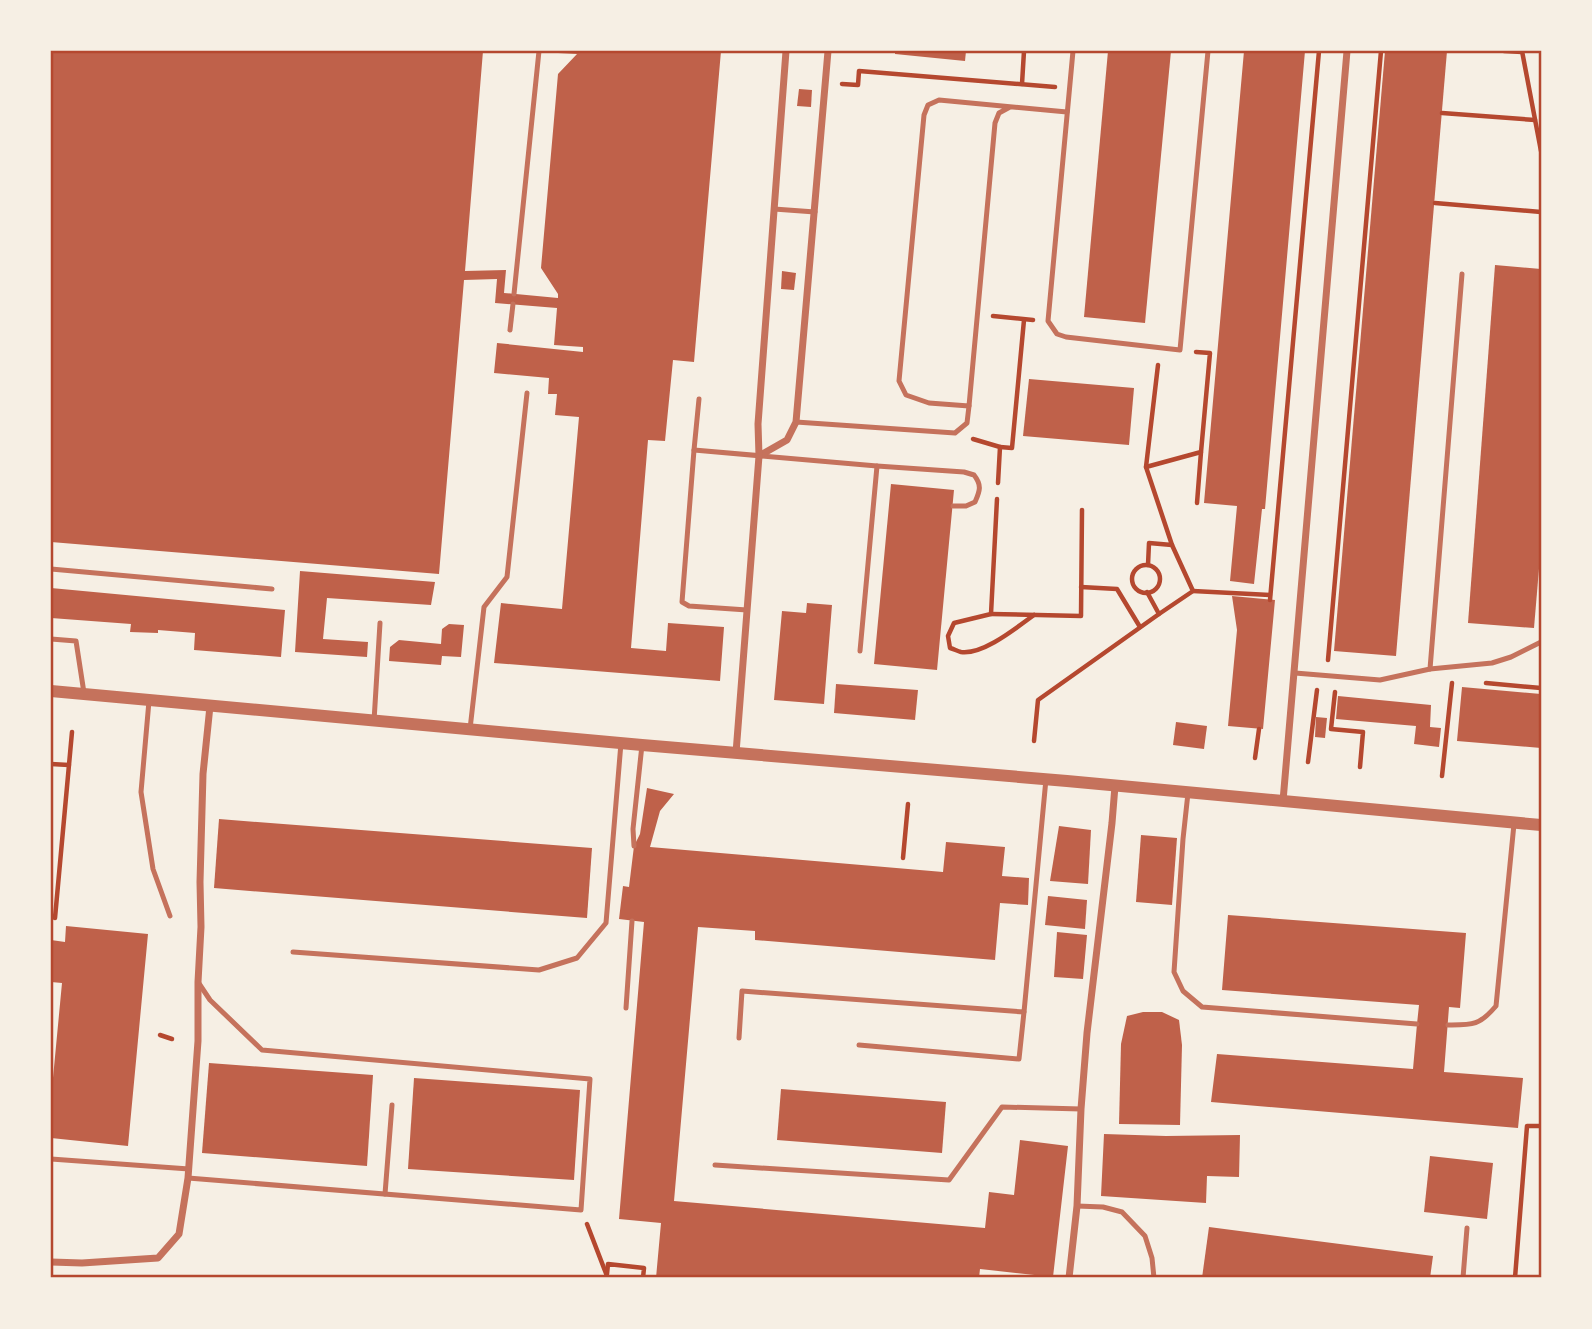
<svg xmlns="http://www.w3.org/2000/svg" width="1592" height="1329" viewBox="0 0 1592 1329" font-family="Ubuntu,sans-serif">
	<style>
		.building { fill: #bf614a }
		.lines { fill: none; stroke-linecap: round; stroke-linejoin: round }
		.path { stroke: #b5482f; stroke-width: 4.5 }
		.service { stroke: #c5725c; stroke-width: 5 }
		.minor { stroke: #c5725c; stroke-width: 7 }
		.tertiary { stroke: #c5725c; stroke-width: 12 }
		.neatline { fill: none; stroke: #b5482f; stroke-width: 2.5 }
	</style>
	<rect width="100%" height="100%" fill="#f6efe4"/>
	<!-- building -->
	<g class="building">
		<polygon points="51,51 483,51 465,271 506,270 504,293 558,298 558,294 541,268 558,74 577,54 558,53 558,51 721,51 694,362 673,360 665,441 648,440 631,648 666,651 668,623 724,627 720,681 494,663 501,603 562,609 579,417 555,415 557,394 548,394 549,378 494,373 497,343 583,352 583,347 554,345 557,308 495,303 497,279 464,280 439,574 51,542"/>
		<polygon points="895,51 966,51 965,61 895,54"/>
		<polygon points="1108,51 1171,51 1145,323 1084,317"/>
		<polygon points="1244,51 1305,51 1265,509 1262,509 1254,584 1230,581 1237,506 1204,503"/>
		<polygon points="1385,51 1447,51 1396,656 1334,651"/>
		<polygon points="799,89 812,90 811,107 797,106"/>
		<polygon points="1495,265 1541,269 1541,545 1534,628 1468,623"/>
		<polygon points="782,271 796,273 794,290 781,289"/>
		<polygon points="1029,379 1134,388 1129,445 1023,436"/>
		<polygon points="891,484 954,490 937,670 874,664"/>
		<polygon points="300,571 435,582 431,605 327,598 323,639 368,642 367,657 295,652"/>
		<polygon points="51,588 285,610 281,657 194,650 195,633 158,630 158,633 130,632 131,624 51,618"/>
		<polygon points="1232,596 1275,600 1263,729 1228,726 1237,630"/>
		<polygon points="807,603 832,605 824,704 774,700 782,611 806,613"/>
		<polygon points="449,624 464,625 461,657 442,656 441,665 389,661 390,647 399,640 441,644 442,629"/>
		<polygon points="836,684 918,690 915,720 834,713"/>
		<polygon points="1462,687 1541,694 1541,748 1457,741"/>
		<polygon points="1338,696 1431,705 1430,727 1441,728 1439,747 1414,744 1416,726 1336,719"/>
		<polygon points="1316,717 1327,718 1325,738 1315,737"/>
		<polygon points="1176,722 1207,726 1204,749 1173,745"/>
		<polygon points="647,788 674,794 660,811 650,847 943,872 946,842 1005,847 1002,876 1029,878 1028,905 1000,903 995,960 755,940 755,931 698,927 674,1201 985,1228 989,1192 1014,1195 1020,1140 1068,1146 1053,1277 980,1269 979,1278 656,1278 661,1223 619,1219 644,922 619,919 623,886 629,887 634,846 640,834"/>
		<polygon points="219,819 592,848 587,918 214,888"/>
		<polygon points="1059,826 1091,830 1088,884 1050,881"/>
		<polygon points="1141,835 1177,838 1172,905 1136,902"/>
		<polygon points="1048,896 1087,900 1085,929 1045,925"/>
		<polygon points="1228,915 1466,933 1460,1008 1449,1007 1444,1072 1523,1078 1518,1128 1211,1102 1217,1054 1413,1069 1417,1024 1419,1005 1222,990"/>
		<polygon points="66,926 148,934 128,1146 51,1138 51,1099 62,983 51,982 51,940 65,942"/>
		<polygon points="1057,932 1087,935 1083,979 1054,977"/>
		<polygon points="1143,1012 1162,1012 1179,1020 1182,1045 1180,1125 1119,1124 1121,1044 1127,1016"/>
		<polygon points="209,1063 373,1075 367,1166 202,1153"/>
		<polygon points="414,1078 580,1090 574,1180 408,1169"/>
		<polygon points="781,1089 946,1102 942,1153 777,1140"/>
		<polygon points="1104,1134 1166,1136 1240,1135 1239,1177 1207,1176 1206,1203 1101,1196"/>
		<polygon points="1430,1156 1493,1163 1487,1219 1424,1212"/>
		<polygon points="1209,1227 1433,1256 1430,1278 1202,1278"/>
	</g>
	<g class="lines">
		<!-- path -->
		<g class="path">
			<polyline points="1504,51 1522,52"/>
			<polyline points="1522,51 1541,151"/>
			<polyline points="842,84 858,85 859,71 1055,87"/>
			<polyline points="1022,84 1024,51"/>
			<polyline points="1442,113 1535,120"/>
			<polyline points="1435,203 1541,212"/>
			<polyline points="993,316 1033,320"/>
			<polyline points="973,439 1000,447 998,483"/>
			<polyline points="1000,447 1012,448 1024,320"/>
			<polyline points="1146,467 1201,452 1210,353 1196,352"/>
			<path d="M997 499 991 614 954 623 948 636 950 648C954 649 957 651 961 652 983 655 1016 628 1034 615"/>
			<polyline points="1197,503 1201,452"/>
			<polyline points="1148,565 1149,543 1172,545 1146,467 1158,365"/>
			<circle cx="1146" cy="579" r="14"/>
			<polyline points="1081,587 1117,589 1140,627"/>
			<polyline points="1193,591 1270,595"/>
			<polyline points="1270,600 1319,51"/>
			<polyline points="991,614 1081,616 1082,510"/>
			<polyline points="1159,614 1193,591 1172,545"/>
			<polyline points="1328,660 1381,51"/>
			<polyline points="1486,683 1541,688"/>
			<polyline points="1335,692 1331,729 1363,732 1360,767"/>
			<polyline points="1034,741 1038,700 1159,614 1147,592"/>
			<polyline points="1255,758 1259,729"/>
			<polyline points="1308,762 1317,690"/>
			<polyline points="51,764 69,765"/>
			<polyline points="1442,776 1452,683"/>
			<polyline points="903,858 908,804"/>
			<polyline points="55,918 72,732"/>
			<polyline points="160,1035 172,1039"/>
			<polyline points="587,1224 607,1276"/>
			<polyline points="607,1274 608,1264 644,1268 643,1278"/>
			<polyline points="1515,1278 1527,1126 1541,1126"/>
		</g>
		<!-- service -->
		<g class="service">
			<polyline points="1073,51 1048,321 1057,334 1066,337 1180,350 1208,51"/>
			<polyline points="1010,107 999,113 995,123 969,406 929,403 906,395 899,381 924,115 928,105 939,100 1067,112"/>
			<polyline points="774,209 815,212"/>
			<polyline points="514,294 539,51"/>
			<polyline points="510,330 513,304"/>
			<polyline points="796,422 955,433 967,423 969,406"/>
			<polyline points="694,450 699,399"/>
			<polyline points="51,569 272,589"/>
			<polyline points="747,610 689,606 682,602 694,450 877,466"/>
			<polyline points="51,639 76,641 84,693"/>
			<path d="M860 651 877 466 964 472 974 475C982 485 980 491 975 502L966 506H953"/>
			<polyline points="1430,669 1492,663 1511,657 1541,642"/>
			<polyline points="1295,673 1380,680 1430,669 1462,274"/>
			<polyline points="149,701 141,792 153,869 170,916"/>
			<polyline points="374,721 380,623"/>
			<polyline points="470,729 484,607 507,577 527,393"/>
			<polyline points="1188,793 1183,839 1174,972 1183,991 1202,1007 1417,1024"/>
			<polyline points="634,846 633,829 642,745"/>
			<polyline points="293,952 539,970 577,958 606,923 621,743"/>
			<polyline points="626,1008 632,921"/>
			<path d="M1448 1025C1472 1025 1479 1026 1496 1006L1514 824"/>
			<polyline points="739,1038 742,991 1024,1012 1046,779"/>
			<polyline points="859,1045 1019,1059 1024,1012"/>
			<polyline points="51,1159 189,1169"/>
			<polyline points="715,1165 949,1180 1002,1107 1081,1109"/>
			<polyline points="188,1178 581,1210 590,1079 262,1050 210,1000 198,982"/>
			<polyline points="385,1194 392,1105"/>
			<polyline points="1077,1206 1103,1207 1122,1212 1145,1236 1152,1258 1154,1278"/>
			<polyline points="1463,1278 1467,1228"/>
		</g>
		<!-- minor -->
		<g class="minor">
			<polyline points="759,456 787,440 796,422 828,51"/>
			<polyline points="736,753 759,456 758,424 786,51"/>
			<polyline points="1283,801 1347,51"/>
			<polyline points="51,1262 82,1263 158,1258 179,1234 188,1178 198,1041 198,982 201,927 200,882 203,774 210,706"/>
			<polyline points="1069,1278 1077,1206 1081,1109 1087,1033 1112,823 1115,786"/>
		</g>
		<!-- tertiary -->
		<polyline class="tertiary" points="51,691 642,745 1067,781 1541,825"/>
	</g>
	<!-- border -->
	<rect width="1592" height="1329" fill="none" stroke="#f6efe4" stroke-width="105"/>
	<rect x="52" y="52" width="1488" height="1224" class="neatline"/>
</svg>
